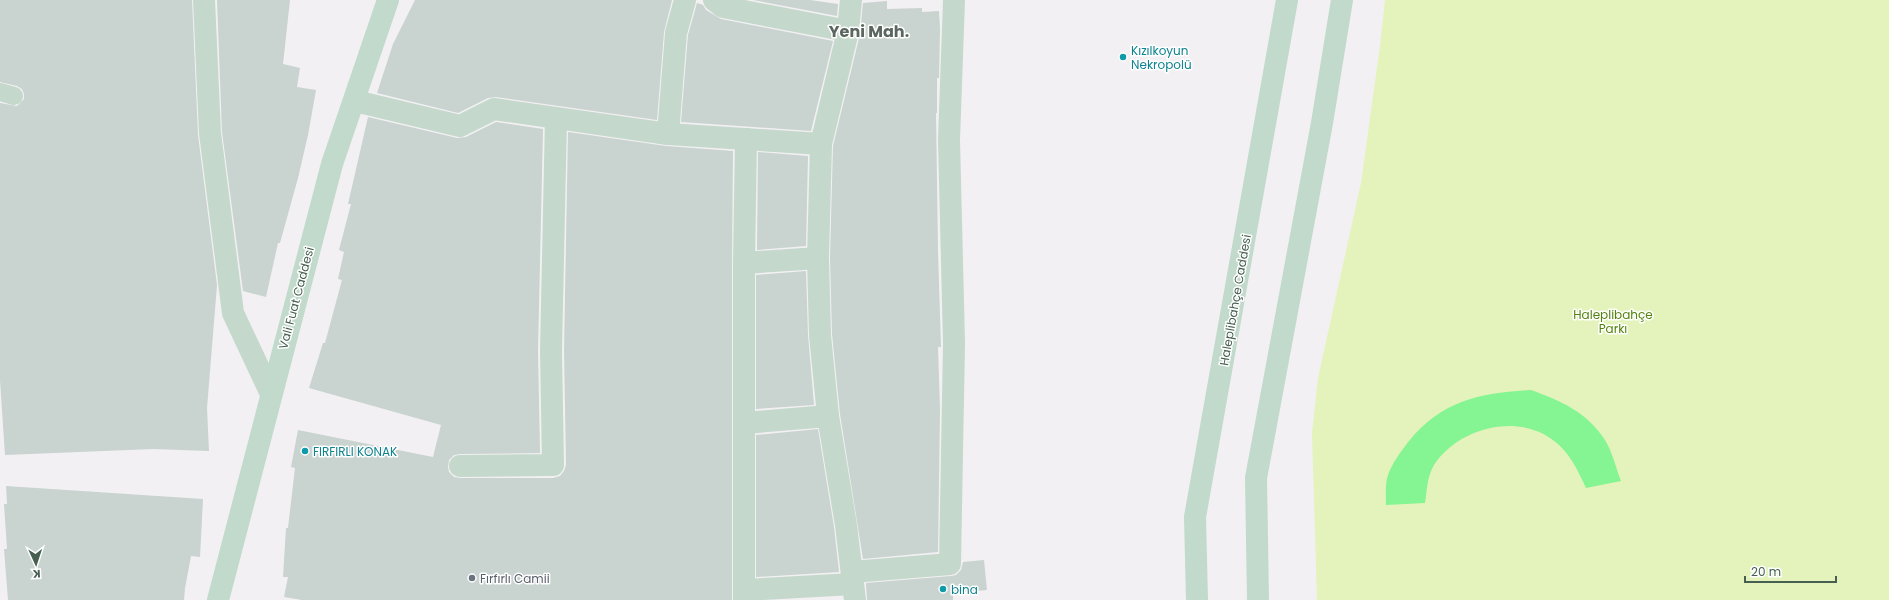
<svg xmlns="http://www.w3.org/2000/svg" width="1889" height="600" viewBox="0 0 1889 600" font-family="Poppins,sans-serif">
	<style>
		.green { fill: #e3f3bb }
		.water { fill: #85f492 }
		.building { fill: #c9d3cf }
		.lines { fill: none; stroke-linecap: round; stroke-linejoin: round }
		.pedestrian { stroke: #c5d8cc; stroke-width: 18 }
		.minor { stroke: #c5d8cc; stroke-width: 22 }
		.secondary { stroke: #c1dacc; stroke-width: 22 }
		.culture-dot { fill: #0f9aa8; stroke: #fff; stroke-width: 1.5 }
		.worship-dot { fill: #6b7280; stroke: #fff; stroke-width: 1.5 }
		.labels { text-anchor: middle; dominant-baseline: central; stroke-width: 3; stroke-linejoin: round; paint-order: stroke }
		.culture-label { font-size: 12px; fill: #0d838f; stroke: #fff; text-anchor: start }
		.street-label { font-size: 12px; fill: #465f50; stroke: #fff }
		.park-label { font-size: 12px; fill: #54820f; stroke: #fff }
		.worship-label { font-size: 12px; fill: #5b616d; stroke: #fff; text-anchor: start }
		.district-label { font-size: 16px; font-weight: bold; fill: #5c6660; stroke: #fff }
	</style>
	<rect width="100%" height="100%" fill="#f2f0f3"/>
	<!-- green -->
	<polygon class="green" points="1385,0 1889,0 1889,600 1317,600 1312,433 1318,378 1361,183 1380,46"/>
	<!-- water -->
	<path class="water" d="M1531 390C1561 401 1587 412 1605 440 1612 451 1616 468 1621 481L1586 488C1579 473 1572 457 1559 445 1523 411 1460 426 1434 465 1427 477 1427 490 1425 503L1386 505C1386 496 1385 483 1388 475 1392 463 1402 450 1409 441 1443 400 1480 393 1531 390Z"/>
	<!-- building -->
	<g class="building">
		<polygon points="0,0 192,0 198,135 217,285 207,408 209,451 153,449 5,455 0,380 0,103 17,106 24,99 24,94 22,89 17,86 0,82"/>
		<polygon points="217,0 290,0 283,64 300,68 297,87 316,90 308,135 298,178 280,243 278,243 266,297 243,291 222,132"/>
		<polygon points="415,0 672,0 664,32 657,120 496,97 488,98 458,113 377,93 393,44"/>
		<polygon points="753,0 810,0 838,4 837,16"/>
		<polygon points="887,1 887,9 922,8 922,12 939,11 940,28 939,78 937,78 937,113 936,113 938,252 941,347 938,347 940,409 938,552 863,559 840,414 832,334 830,258 833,146 860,34 863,3"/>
		<polygon points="697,3 703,5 706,10 721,19 833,41 811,131 681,122 688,35"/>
		<polygon points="368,117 457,138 466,137 496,122 543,129 538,351 540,453 460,454 454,455 449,460 448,467 449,472 454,477 460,478 553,478 560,476 564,471 566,465 564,351 568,132 666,146 733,151 732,263 732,600 302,600 284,597 288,577 283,577 286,528 288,528 295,468 291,467 298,430 433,457 441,425 309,388 323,343 325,343 342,280 338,279 344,252 339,250 351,204 348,204"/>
		<polygon points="758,152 808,156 806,246 757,250"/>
		<polygon points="806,271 808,335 814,405 756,409 756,275"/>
		<polygon points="818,429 834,527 839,572 756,577 756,435"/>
		<polygon points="6,486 203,499 200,557 191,556 185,588 184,600 8,600 4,549 7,549 4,504 7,504"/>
		<polygon points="984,560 987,590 953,593 953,600 867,600 866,583 951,576 956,575 961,570 963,562"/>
	</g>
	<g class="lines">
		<!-- pedestrian -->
		<polyline class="pedestrian" points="0,92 14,96"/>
		<!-- minor -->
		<g class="minor">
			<polyline points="204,0 210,133 233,313 271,394"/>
			<polyline points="714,0 723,7 848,31"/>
			<polyline points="851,0 848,31 821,144 818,258 820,335 828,416 846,525 855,600"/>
			<polyline points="355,101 460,126 494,109 668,134 821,144"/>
			<polyline points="668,134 676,33 685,0"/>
			<polyline points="744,263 818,258"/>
			<polyline points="745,423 828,416"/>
			<polyline points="460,466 553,465 551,351 556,118"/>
			<polyline points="852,572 950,564 954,343 949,140 954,0"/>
			<polyline points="745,590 853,584"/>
			<polyline points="744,600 744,263 746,139"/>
		</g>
		<!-- secondary -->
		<g class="secondary">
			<polyline points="218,600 332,164 388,0"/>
			<polyline points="1197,600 1195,517 1287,0"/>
			<polyline points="1258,600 1256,478 1322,123 1342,0"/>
		</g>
	</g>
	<!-- markers -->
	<g class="culture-dot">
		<circle cx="1123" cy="57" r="4"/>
		<circle cx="305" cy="451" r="4"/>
		<circle cx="943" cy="589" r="4"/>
	</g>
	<circle class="worship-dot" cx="472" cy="578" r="4"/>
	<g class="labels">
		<!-- culture labels -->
		<g class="culture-label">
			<text x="1131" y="50">Kızılkoyun<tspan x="1131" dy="14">Nekropolü</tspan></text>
			<text x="313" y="451">FIRFIRLI KONAK</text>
			<text x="951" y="589">bina</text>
		</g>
		<!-- street labels -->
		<g class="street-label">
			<text transform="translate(296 298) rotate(-75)">Vali Fuat Caddesi</text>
			<text transform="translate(1235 300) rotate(-80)">Haleplibahçe Caddesi</text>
		</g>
		<!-- park labels -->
		<g class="park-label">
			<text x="1613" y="314">Haleplibahçe<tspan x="1613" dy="14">Parkı</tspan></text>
		</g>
		<!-- worship labels -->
		<g class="worship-label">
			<text x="480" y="578">Fırfırlı Camii</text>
		</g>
		<!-- district labels -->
		<g class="district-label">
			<text x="869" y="31">Yeni Mah.</text>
		</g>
	</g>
	<!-- north arrow -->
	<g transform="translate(36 564) rotate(177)" stroke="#ffffff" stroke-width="3" paint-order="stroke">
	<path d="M0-3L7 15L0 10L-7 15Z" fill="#465f50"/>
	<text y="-6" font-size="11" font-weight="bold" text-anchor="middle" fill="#465f50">K</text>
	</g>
	<!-- scale -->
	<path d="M1745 576v6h91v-6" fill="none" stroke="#465f50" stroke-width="2"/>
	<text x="1751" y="576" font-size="12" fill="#465f50" stroke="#ffffff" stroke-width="3" paint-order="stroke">20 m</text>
</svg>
